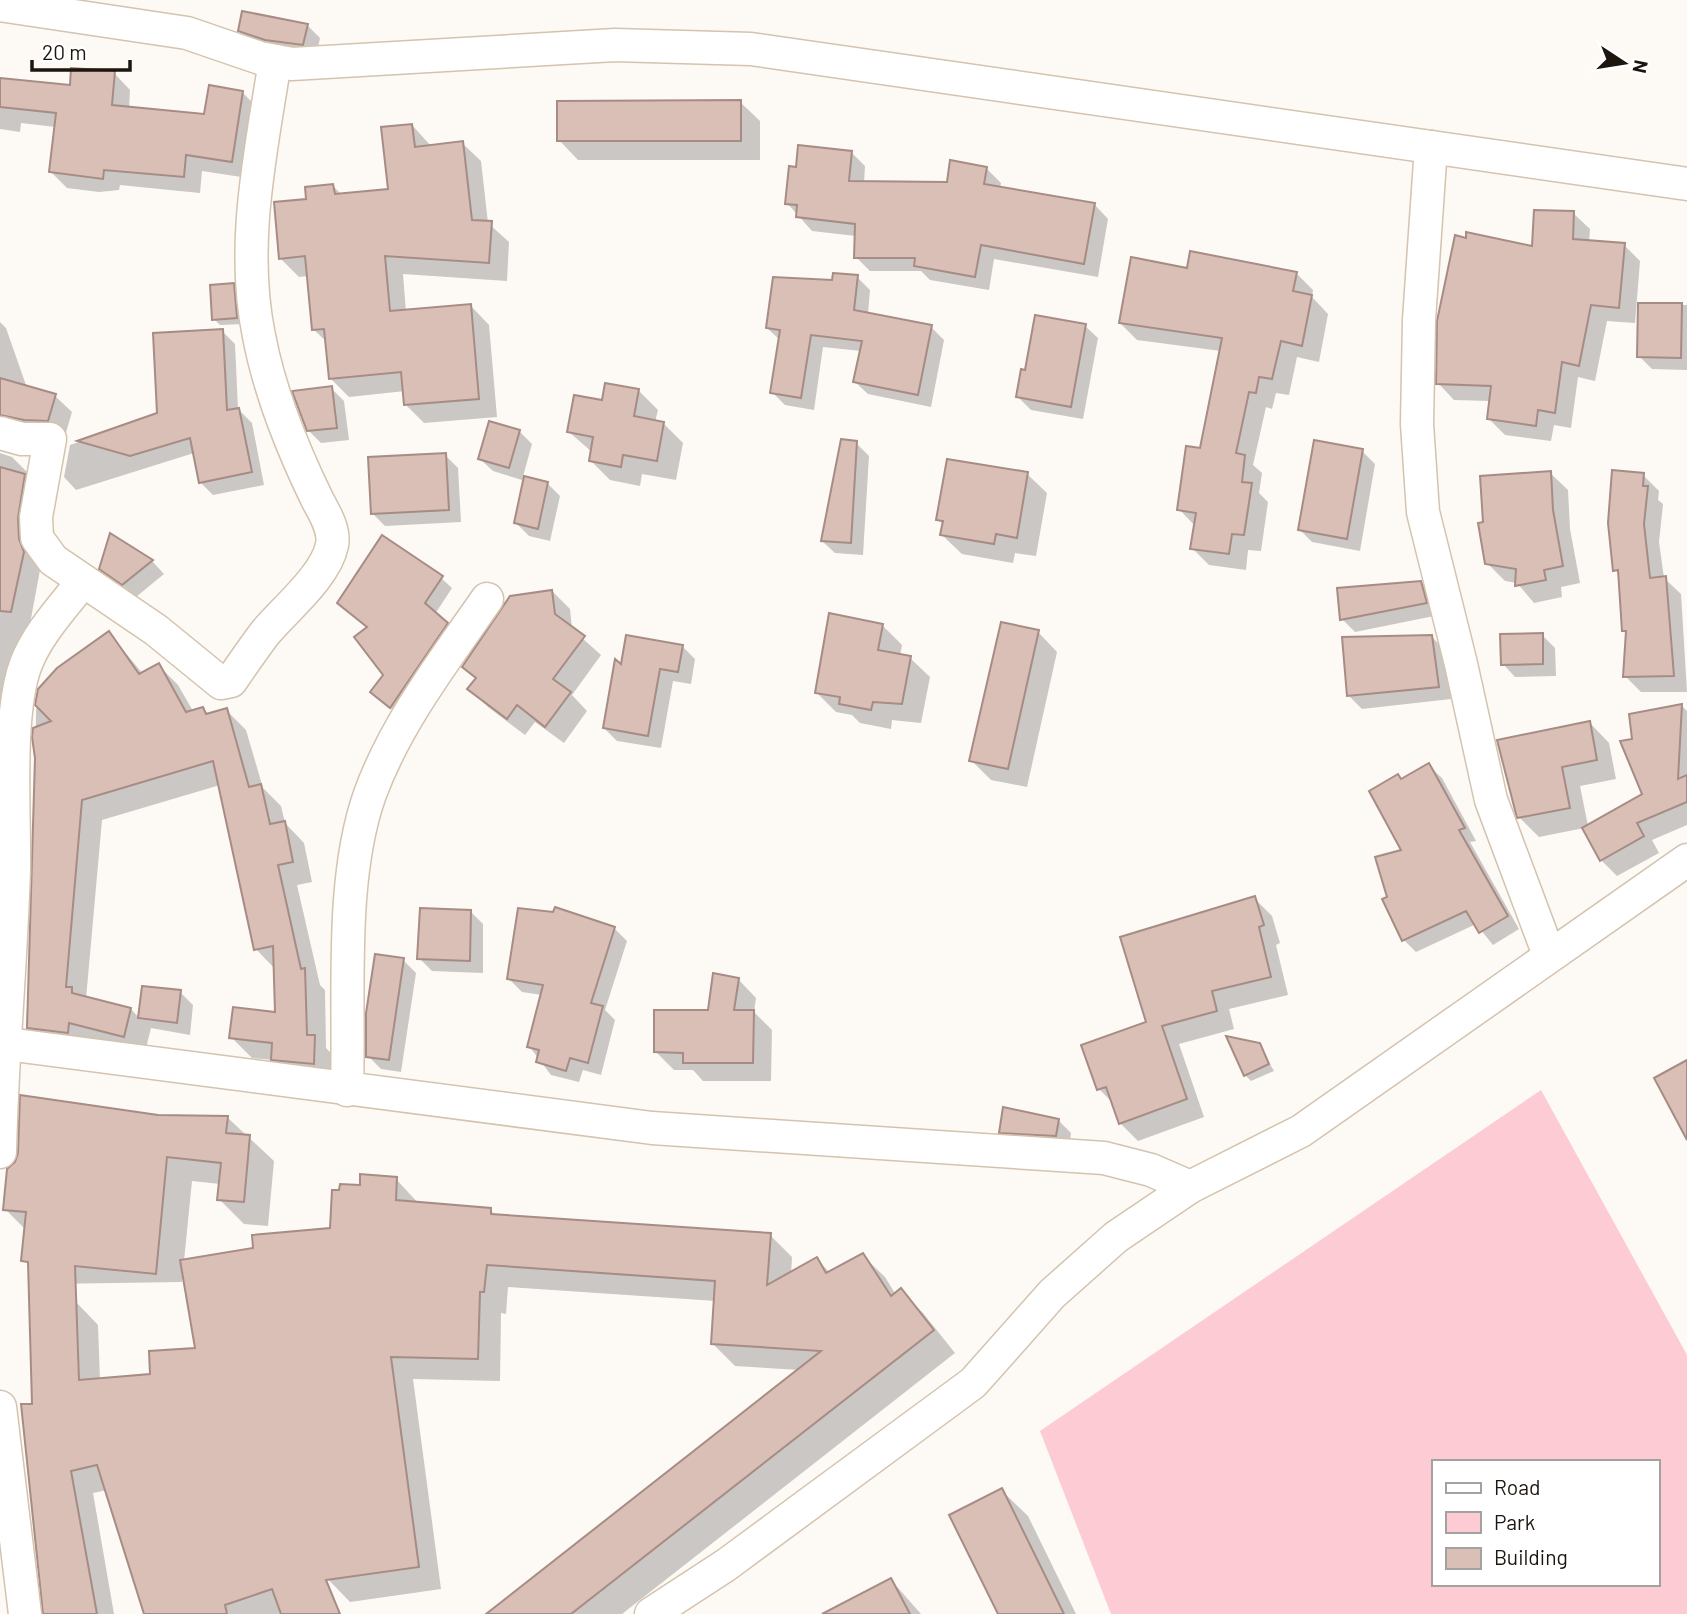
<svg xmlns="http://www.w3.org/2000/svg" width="1687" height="1614" viewBox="0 0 1687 1614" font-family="Barlow,sans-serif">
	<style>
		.green { fill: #fdcbd3; fill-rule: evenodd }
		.shadow { fill: #0003 }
		.building { fill: #dabfb6; stroke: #a68c84; stroke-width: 2 }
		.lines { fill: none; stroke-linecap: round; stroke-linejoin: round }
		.minor-casing { stroke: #d4c3ae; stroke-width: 35 }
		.minor { stroke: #fff; stroke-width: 32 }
	</style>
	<rect width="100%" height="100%" fill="#fdf9f5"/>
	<!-- green -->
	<path class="green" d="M1541 1090 1687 1355V1614H1111L1040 1431ZM1433 1462H1657V1584H1433Z"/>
	<!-- shadow -->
	<g class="shadow">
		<polygon points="307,25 320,38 316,57 253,44 240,31"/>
		<polygon points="114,73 130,90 129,109 206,116 243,93 259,109 248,178 202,171 200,193 120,185 119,190 99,192 67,188 50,171 56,127 21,123 20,132 0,129 0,80 72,87"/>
		<polygon points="740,102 760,121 760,160 578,160 559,140"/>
		<polygon points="412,125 431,146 462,143 481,161 488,223 509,242 507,281 403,274 406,312 471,306 489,325 497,417 424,423 406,405 405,391 349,397 330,378 327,342 314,330 308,276 299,277 280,258 308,200 333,186 342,195 390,190"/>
		<polygon points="851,152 865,166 864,183 948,184 986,168 1001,183 1000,189 1094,204 1108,219 1098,277 994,259 989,290 930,280 921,271 870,271 856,257 856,236 812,231 787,203 797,169"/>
		<polygon points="1573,213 1590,229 1589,242 1624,245 1640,261 1635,323 1607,321 1595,381 1578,377 1571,428 1554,425 1551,441 1505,435 1488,418 1491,401 1454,400 1438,383 1534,248"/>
		<polygon points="1188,270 1296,273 1313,290 1312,297 1328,314 1319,362 1297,357 1289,395 1276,393 1272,409 1266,407 1253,465 1262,473 1259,493 1268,502 1261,551 1248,550 1246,570 1209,565 1192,548 1195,526 1179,509 1201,450 1221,351 1137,340 1120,323"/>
		<polygon points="857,277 870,290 868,314 931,327 944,340 931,407 868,394 855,382 861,351 823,347 814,410 785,405 772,392 780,340 767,328 833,282"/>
		<polygon points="233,285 239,291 243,324 220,325 214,319"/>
		<polygon points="1639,304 1687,305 1687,370 1652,369 1639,356"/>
		<polygon points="0,322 6,328 27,388 55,396 72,412 65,436 0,443"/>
		<polygon points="1085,326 1098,338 1083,419 1031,410 1018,397 1027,372"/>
		<polygon points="222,331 235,344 238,409 252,423 264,485 213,495 200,482 194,453 76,490 64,477 70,445 159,414"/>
		<polygon points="331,388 344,401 349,440 321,443 308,430"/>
		<polygon points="638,390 658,410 655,422 663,423 683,443 676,480 642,474 640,486 610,480 591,461 592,452 569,432 603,402"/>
		<polygon points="519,431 532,444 522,480 493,471 480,459"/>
		<polygon points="856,443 869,456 863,555 835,553 822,541"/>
		<polygon points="1362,451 1375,464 1360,551 1312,542 1299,529"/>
		<polygon points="0,453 12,457 29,474 35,557 40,570 30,624 0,717"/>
		<polygon points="445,455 458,468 461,522 385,526 372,513"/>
		<polygon points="1550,473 1568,490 1570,529 1580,583 1561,587 1562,597 1534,603 1517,583 1505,581 1487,563"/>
		<polygon points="1027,474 1047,493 1036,556 1015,553 1013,563 962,554 942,535 944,525 938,520"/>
		<polygon points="1643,475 1659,491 1658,500 1663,504 1659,542 1664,578 1681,594 1687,692 1641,692 1625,676 1627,633 1624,630 1620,575 1615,570"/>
		<polygon points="547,483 560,496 550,541 529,536 516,523"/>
		<polygon points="111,536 152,561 164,574 136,597 101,568"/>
		<polygon points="441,578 452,588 435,614 458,635 401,717 372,692 385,675 368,629 339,603"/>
		<polygon points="1421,582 1434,595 1439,615 1355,632 1342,619"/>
		<polygon points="552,591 570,609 572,629 601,655 572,695 587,711 564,743 535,722 525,735 488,707 470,689 477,680 464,667"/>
		<polygon points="882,625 902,645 900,656 910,658 930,677 921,723 892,720 891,729 860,723 852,715 836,712 816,692"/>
		<polygon points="1038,632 1057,652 1027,787 991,780 971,760"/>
		<polygon points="109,633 143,674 158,665 178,685 193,711 203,709 209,715 226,710 246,730 263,788 281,806 285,823 304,843 312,882 297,885 320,985 325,990 326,1048 335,1057 334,1084 293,1079 274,1060 252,1058 231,1037 276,1014 275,969 256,949 220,785 102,820 86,999 131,1009 140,1019 143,988 180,992 193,1005 190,1035 151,1028 144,1056 46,1047 26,1027 34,871 36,711 40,688"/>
		<polygon points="1542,635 1555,648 1556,676 1515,677 1503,664"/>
		<polygon points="1432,637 1445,650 1451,699 1362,709 1349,696"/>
		<polygon points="682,646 695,659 691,684 673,681 661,748 617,741 604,728 622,667"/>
		<polygon points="1681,705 1687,711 1687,825 1652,840 1659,853 1617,876 1601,860 1584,828 1539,837 1519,817 1590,723 1609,743 1616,779 1580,786 1588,826 1644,795 1634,740"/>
		<polygon points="1429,766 1442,778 1476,841 1470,842 1519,929 1493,945 1476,924 1416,952 1404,940 1389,898 1404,851 1402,781"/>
		<polygon points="1254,898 1272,916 1280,943 1276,945 1288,995 1229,1009 1234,1029 1179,1044 1204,1117 1138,1141 1120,1123 1114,1104 1099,1089 1148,1023"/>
		<polygon points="470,911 483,924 483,973 432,971 419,958"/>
		<polygon points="614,928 627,941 605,1010 615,1020 601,1075 583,1070 579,1082 551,1075 529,1046 542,995 522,992 509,979"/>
		<polygon points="403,960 416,973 401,1072 381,1069 368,1056"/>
		<polygon points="738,979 756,998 754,1012 772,1030 771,1081 703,1081 693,1070 674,1070 656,1052 709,1011"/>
		<polygon points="1259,1045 1274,1071 1251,1081 1245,1075"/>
		<polygon points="158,1116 228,1118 274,1161 268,1226 244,1224 219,1199 220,1184 192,1181 184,1261 255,1249 332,1230 361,1187 396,1179 419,1204 490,1210 497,1216 770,1235 792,1257 791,1274 817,1259 830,1273 862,1255 885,1277 896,1295 901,1291 923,1313 955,1353 622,1614 489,1614 800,1370 735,1366 712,1343 716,1301 508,1287 506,1314 501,1313 500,1381 413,1379 441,1589 350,1602 323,1574 338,1614 146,1614 107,1490 93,1493 114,1614 45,1614 76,1302 98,1325 100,1380 151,1376 197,1350 183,1272 182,1282 48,1284 23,1259 26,1230 5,1209"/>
		<polygon points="1058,1120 1071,1133 1069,1149 1013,1145 1000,1132"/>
		<polygon points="1002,1491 1028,1516 1076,1614 1000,1614"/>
		<polygon points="891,1580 921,1614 851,1614"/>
	</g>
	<!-- building -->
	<g class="building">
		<polygon points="242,11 308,24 303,45 265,40 238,31"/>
		<polygon points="71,68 115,71 112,105 204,114 209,85 243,91 232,162 186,155 184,177 104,170 103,179 49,172 56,113 0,107 0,78 70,85"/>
		<polygon points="741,100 741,141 557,141 557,101"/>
		<polygon points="412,124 415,147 463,141 472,220 492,221 489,263 385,256 390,311 471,304 479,399 404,405 401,372 329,379 324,329 312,330 305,256 279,259 274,202 306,199 305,187 333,184 335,194 388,189 381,127"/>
		<polygon points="798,145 852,151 849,181 947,182 950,160 987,167 984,184 1095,203 1084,264 981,245 975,277 914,266 915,258 854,258 855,224 796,217 797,205 785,204 789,166 796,167"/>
		<polygon points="1534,210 1574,211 1573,239 1625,243 1619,308 1591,305 1579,366 1562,362 1555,413 1538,410 1536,426 1487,419 1491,386 1436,384 1437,321 1455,235 1466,238 1466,232 1532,246"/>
		<polygon points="1190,251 1297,272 1293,291 1312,295 1302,346 1281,341 1272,379 1259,377 1256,393 1249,392 1236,453 1245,455 1242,482 1252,483 1244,535 1232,534 1229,554 1190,549 1196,513 1177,510 1186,446 1200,448 1222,338 1119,323 1131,257 1187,268"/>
		<polygon points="833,273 858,275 854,310 932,325 918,395 853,382 862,341 811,335 801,398 770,393 780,330 766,328 773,277 832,280"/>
		<polygon points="234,283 237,318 212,320 210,285"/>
		<polygon points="1638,303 1682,303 1681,358 1637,357"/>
		<polygon points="1035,315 1086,324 1071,407 1016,397 1021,369 1025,370"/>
		<polygon points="223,329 227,410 239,408 252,472 199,483 190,438 130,456 77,441 157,413 153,333"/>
		<polygon points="0,378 56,394 48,421 24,420 0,415"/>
		<polygon points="605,383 639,389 634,416 664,422 657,461 623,455 621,467 589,461 593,437 567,432 574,395 602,400"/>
		<polygon points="332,386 337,428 307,431 292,391"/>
		<polygon points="489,421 520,430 509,468 478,459"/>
		<polygon points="841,439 857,441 851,543 821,541"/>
		<polygon points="1314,440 1363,449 1347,539 1298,530"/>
		<polygon points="446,453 449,510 371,514 368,457"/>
		<polygon points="947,459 1028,472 1017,538 996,534 994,544 940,535 943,521 936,520"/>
		<polygon points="0,467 25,474 18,518 19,539 24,552 11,612 0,611"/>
		<polygon points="1612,470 1644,473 1643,486 1648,486 1644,524 1650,578 1666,576 1674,676 1623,677 1626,631 1622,631 1618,570 1613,571 1608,523"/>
		<polygon points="1551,471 1553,510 1563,566 1544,570 1546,580 1515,586 1516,569 1485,564 1478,523 1483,522 1480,476"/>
		<polygon points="524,476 548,482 538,529 514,523"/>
		<polygon points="110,533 153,560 122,585 99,569"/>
		<polygon points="382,535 443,576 425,603 448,623 390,708 370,692 383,675 354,637 367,627 337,603"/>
		<polygon points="1421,581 1427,603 1340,620 1337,588"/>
		<polygon points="552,590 555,614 585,636 553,679 571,692 545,727 517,705 507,719 467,689 476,678 462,667 510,596"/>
		<polygon points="829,613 883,624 878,650 911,656 902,704 873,702 871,710 839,704 840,697 815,693"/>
		<polygon points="1001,622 1039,630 1008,769 969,761"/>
		<polygon points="109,631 139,674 159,663 186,712 203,707 206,714 227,708 249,787 261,784 270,824 285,821 293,862 278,865 301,969 305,968 307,1035 315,1035 314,1064 271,1060 272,1043 229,1038 233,1007 275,1012 273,946 254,950 213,761 82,800 66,987 72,987 72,993 131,1008 124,1037 69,1023 68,1033 27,1028 35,758 32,737 33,728 51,721 35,705 38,689 57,668"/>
		<polygon points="1543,633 1543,664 1501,665 1500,634"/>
		<polygon points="626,635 683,645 678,672 660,669 648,736 603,728 615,659 621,664"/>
		<polygon points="1432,635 1439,687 1347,696 1342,637"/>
		<polygon points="1682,704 1678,779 1687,775 1687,802 1637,823 1644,836 1600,861 1582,828 1642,794 1620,741 1632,739 1629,714"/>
		<polygon points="1590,721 1597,760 1562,767 1570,808 1517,818 1497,740"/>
		<polygon points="1429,763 1465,828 1459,830 1508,916 1479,933 1466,911 1402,941 1382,899 1387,897 1375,857 1401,850 1369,791 1398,774 1401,779"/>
		<polygon points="1255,896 1264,925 1259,927 1271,977 1212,991 1217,1011 1162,1026 1187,1099 1119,1124 1106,1087 1097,1090 1081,1045 1146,1022 1120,937"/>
		<polygon points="555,907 615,927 591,1003 603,1006 588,1063 570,1058 566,1071 536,1062 539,1050 527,1047 543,985 507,979 518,908 553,912"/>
		<polygon points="420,908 471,910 470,961 417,959"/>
		<polygon points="375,954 404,958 389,1060 366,1057 366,1013"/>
		<polygon points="713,973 739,978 734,1010 754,1010 753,1063 683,1063 683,1053 654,1052 654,1010 708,1010"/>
		<polygon points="142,986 181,990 177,1023 138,1018"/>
		<polygon points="1226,1036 1260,1043 1269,1064 1244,1076"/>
		<polygon points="1687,1060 1687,1140 1654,1078"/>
		<polygon points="20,1095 158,1115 228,1116 226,1133 250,1135 244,1202 217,1200 221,1163 167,1157 156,1274 75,1266 79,1380 150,1374 149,1351 195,1348 180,1260 253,1248 252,1235 330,1228 332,1190 339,1190 340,1184 360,1185 360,1174 397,1177 396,1200 491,1208 491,1214 771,1233 767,1285 817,1257 826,1273 863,1253 891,1296 901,1288 934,1330 571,1614 486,1614 821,1351 711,1344 715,1281 487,1265 484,1292 480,1292 478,1359 391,1357 419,1567 326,1580 340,1614 281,1614 272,1589 225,1605 227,1614 144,1614 97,1465 71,1471 97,1614 43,1614 21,1404 32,1404 28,1262 21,1261 26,1212 3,1210 7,1169 15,1162 18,1153"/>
		<polygon points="1003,1107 1059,1119 1056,1136 999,1133"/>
		<polygon points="1002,1488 1064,1614 998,1614 949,1515"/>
		<polygon points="891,1578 910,1614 822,1614"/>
	</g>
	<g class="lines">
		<defs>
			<g id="minor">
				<polyline points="0,5 187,33 260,58 292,64 615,45 751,49 1687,184"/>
				<polyline points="1431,147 1419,320 1417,424 1423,512 1461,664 1491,800 1549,955"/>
				<path d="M0 433 22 439H50L36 517 37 538 53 560 156 630 221 683 231 681C242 665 253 649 265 633 285 609 326 576 332 545 335 530 325 514 318 501 292 448 270 394 259 336 240 245 261 151 275 61"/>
				<polyline points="0,1043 652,1128 1104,1158 1151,1170 1190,1187"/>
				<path d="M347 1090C350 998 339 881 370 794 396 723 444 661 487 599"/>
				<path d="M0 1152C2 1058 11 964 14 870 15 815 7 713 26 664 38 633 63 607 83 581"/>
				<polyline points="0,1407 25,1614"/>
				<polyline points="651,1614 726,1565 973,1383 1052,1294 1116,1237 1190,1187 1301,1131 1687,860"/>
			</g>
		</defs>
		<!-- minor casing -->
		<use href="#minor" class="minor-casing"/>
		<!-- minor -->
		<use href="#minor" class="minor"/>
	</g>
	<!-- legend -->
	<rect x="1432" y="1460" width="228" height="126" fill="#ffffff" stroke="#a4a29f" stroke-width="2"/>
	<rect x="1446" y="1483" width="35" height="10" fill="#ffffff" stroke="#a4a29f" stroke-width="2"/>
	<text x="1494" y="1495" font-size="21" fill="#1c160e">Road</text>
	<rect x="1446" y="1512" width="35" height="21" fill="#fdcbd3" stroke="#a4a29f" stroke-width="2"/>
	<text x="1494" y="1530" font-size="21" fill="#1c160e">Park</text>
	<rect x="1446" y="1548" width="35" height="21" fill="#dabfb6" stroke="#a4a29f" stroke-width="2"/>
	<text x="1494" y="1565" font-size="21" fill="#1c160e">Building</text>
	<!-- north arrow -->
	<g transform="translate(1624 63) rotate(102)" stroke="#ffffff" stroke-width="5" paint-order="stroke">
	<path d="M0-5L12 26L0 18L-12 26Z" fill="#1c160e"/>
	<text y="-10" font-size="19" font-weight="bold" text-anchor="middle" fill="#1c160e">N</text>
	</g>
	<!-- scale -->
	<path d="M32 60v10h98v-10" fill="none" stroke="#1c160e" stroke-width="3.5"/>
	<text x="42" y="60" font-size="21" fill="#1c160e" stroke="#ffffff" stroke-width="5" paint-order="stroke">20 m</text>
</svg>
